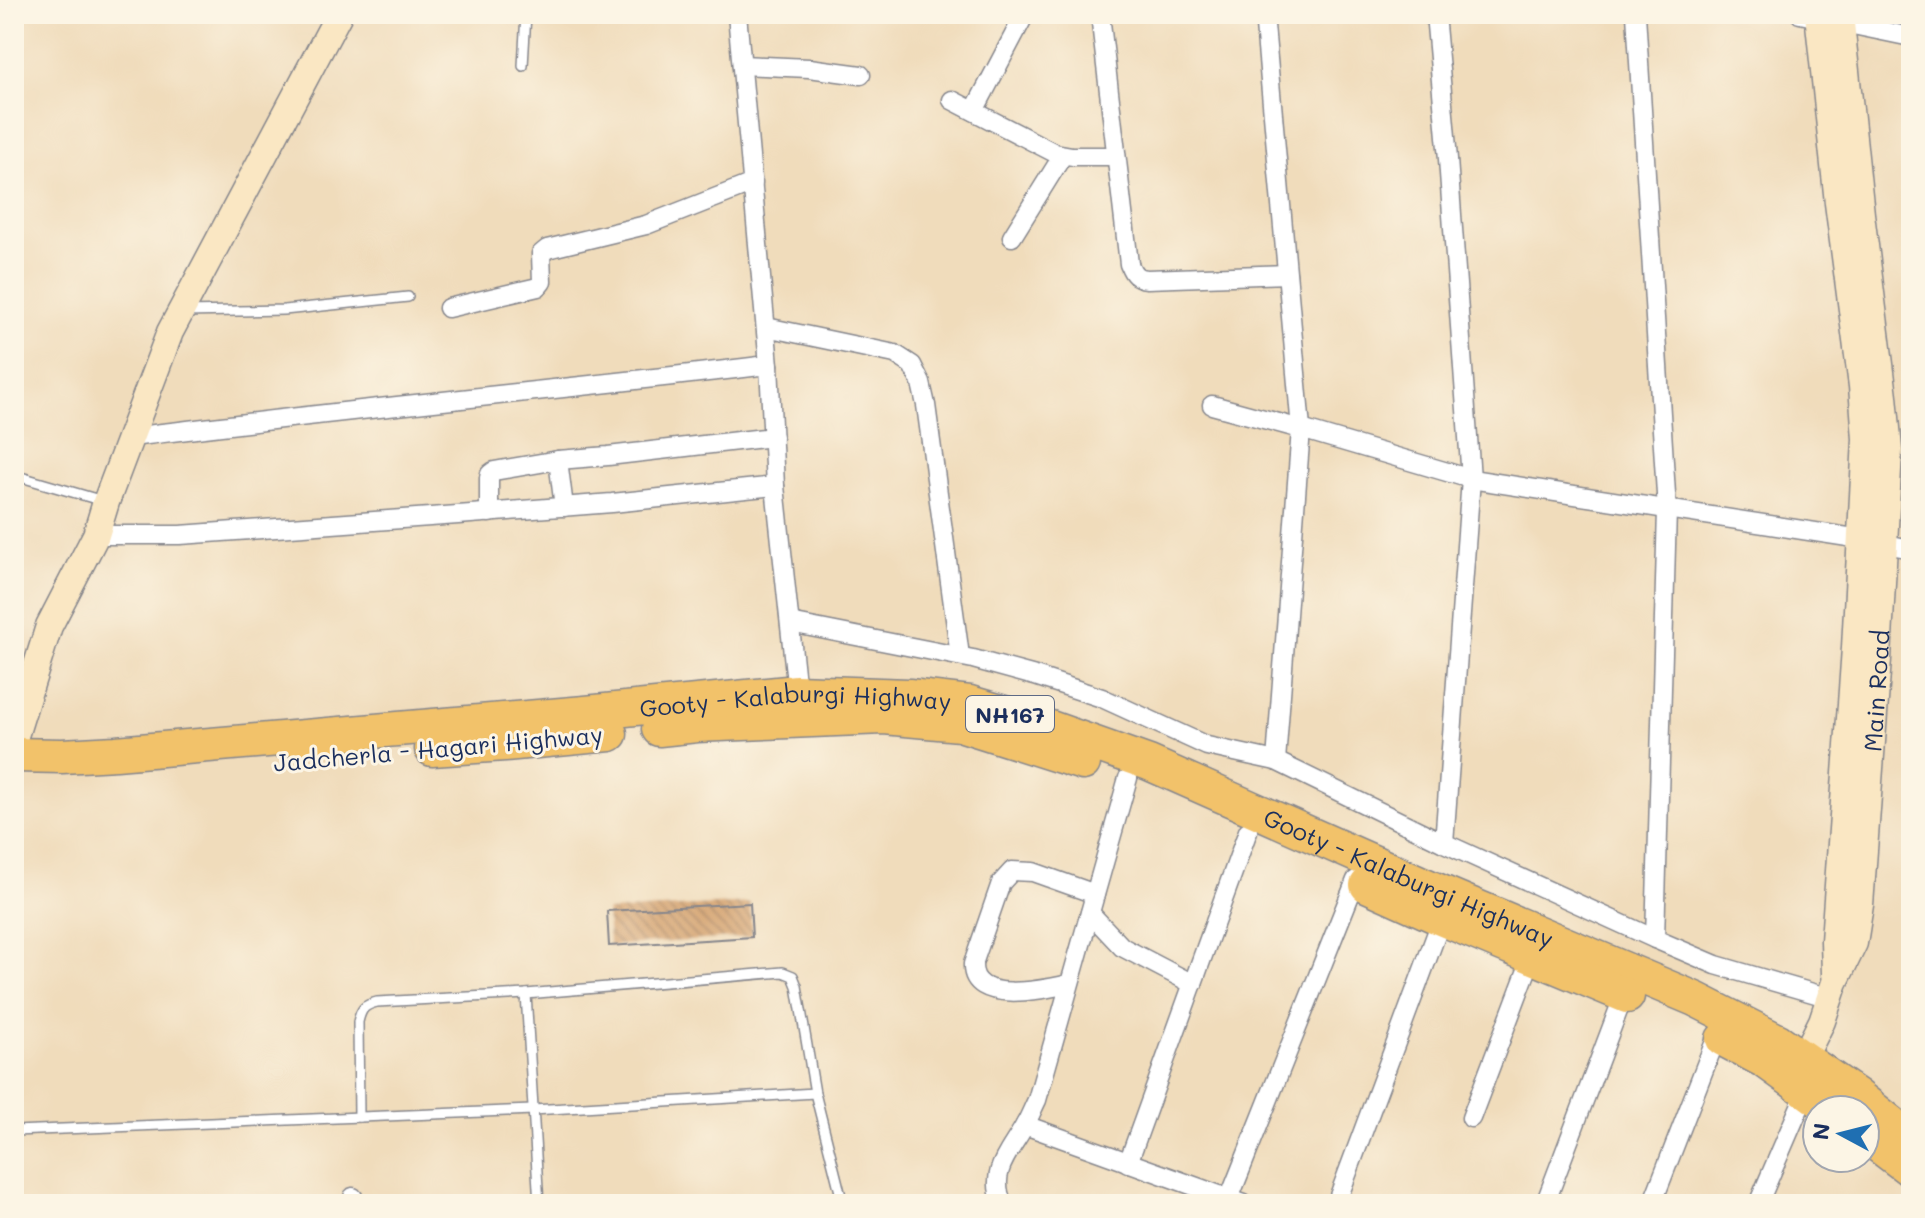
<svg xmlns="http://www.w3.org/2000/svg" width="1925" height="1218" viewBox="0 0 1925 1218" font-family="Mali,sans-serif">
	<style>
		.building { fill: url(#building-back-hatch) }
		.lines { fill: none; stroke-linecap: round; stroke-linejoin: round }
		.lane-casing { stroke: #86868c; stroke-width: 12 }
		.street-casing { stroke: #86868c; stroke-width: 21 }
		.secondary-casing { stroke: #86868c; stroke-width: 29 }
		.highway-casing { stroke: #86868c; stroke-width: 37 }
		.lane { stroke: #fff; stroke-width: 9 }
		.street { stroke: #fff; stroke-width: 18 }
		.secondary { stroke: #fae7c3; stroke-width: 26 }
		.highway { stroke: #f2c26a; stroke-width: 34 }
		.labels { text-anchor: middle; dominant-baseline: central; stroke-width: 6; stroke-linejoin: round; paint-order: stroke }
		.shield { fill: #fcf5e5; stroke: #5e6a86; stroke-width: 2 }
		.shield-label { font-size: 22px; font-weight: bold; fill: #1b2f5e }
		.street-label { font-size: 24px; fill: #1b2f5e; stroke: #fcf5e5 }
	</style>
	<defs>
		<pattern id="building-back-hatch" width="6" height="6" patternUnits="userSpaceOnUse" patternTransform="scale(2)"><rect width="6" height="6" fill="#d29d68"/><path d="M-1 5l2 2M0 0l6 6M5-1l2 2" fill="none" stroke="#aa8059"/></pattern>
	</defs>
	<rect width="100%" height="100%" fill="#fcf5e5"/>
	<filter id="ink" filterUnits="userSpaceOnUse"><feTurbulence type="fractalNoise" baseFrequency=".0125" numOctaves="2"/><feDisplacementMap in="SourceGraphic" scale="16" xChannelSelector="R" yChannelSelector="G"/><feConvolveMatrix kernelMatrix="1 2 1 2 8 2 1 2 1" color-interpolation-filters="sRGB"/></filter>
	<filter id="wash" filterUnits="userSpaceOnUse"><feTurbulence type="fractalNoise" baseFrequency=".006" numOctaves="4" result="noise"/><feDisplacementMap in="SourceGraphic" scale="32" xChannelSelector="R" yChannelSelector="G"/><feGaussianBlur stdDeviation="1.8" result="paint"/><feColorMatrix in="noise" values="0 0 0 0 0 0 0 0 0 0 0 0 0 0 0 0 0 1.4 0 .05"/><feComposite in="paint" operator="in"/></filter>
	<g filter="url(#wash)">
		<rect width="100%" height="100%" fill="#f0dcbb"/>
		<g id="blocks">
			<!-- building -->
			<polygon class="building" points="750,903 752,937 609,946 607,911"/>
		</g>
	</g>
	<g filter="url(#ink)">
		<use href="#blocks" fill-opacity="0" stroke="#86868c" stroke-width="2"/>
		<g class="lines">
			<defs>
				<g id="lane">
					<polyline points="523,66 526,14"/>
					<polyline points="184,312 284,310 408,297"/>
					<polyline points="14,475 103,501"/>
					<polyline points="526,994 539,1204"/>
					<path d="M359 1117 358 1022C361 1009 364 1005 377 1002L526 994 783 972 793 976 797 986 815 1093 843 1204"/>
					<polyline points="14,1131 533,1110 815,1093"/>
				</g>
				<g id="street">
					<polyline points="737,14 769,365 775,486 797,692"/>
					<path d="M1100 14 1129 264C1133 274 1136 278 1147 279L1287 274"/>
					<polyline points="1264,14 1301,429 1276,761"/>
					<polyline points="1435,14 1448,159 1471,479 1444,843"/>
					<polyline points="1636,14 1667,510 1655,939"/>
					<polyline points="1800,14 1911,37"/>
					<polyline points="742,65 809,68 861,75"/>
					<polyline points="952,100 1055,153 1072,156 1116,156"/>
					<polyline points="974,111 1025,14"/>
					<polyline points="1012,237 1063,155"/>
					<polyline points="448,308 538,287 542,282 541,254 547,249 646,225 753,183"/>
					<polyline points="766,327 895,354 912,365 921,383 926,405 960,656"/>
					<polyline points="1212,405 1301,429 1471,479 1861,539 1911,549"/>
					<path d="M131 437C343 410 556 390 769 365"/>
					<polyline points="558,460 564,507"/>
					<polyline points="489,513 489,478 490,474 494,471 558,460 608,456 773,437"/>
					<polyline points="96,535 180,535 458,515 612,503 775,486"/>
					<polyline points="790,623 973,659 1035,676 1102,698 1207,746 1276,761 1444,843 1655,939 1716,965 1830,998"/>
					<polyline points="1090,913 1122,947 1193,984"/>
					<path d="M1069 984C1046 989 971 1006 973 964L1001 883 1012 871 1033 872 1095 894"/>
					<polyline points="1471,1118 1532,957"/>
					<polyline points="1025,1125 1244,1204"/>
					<polyline points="1128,1163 1248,831"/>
					<polyline points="353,1197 354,1204"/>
					<path d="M1003 1204C987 1171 1012 1150 1026 1123 1030 1116 1033 1108 1037 1100L1128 778"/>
					<polyline points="1227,1204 1356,880"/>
					<polyline points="1336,1204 1442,919"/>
					<polyline points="1545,1204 1624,995"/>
					<polyline points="1652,1204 1717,1036"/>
					<polyline points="1758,1204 1807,1090"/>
				</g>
				<g id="secondary">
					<polyline points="1818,14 1838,203 1862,386 1866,439 1855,648 1834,941 1835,974"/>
					<polyline points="14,739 49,626 96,535 106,502 170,332 339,14"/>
					<path id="s1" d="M1796 1073 1822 1021 1835 982 1854 943 1860 905 1878 659 1889 450 1884 396 1861 214 1840 14"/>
				</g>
				<g id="highway">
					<polyline points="659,729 697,725 884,717 960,724 1083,763"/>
					<polyline points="432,749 505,744 610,734"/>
					<path id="s2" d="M14 755 62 756 116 753 585 713 797 692 909 696 970 703 1025 719 1149 763 1429 887 1695 999 1778 1041 1856 1095 1911 1139"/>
					<polyline points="1367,885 1436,916 1627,996"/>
					<polyline points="1723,1039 1765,1061 1833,1110"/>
					<polyline points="1865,1135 1911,1170"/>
				</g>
			</defs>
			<!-- lane casing -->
			<use href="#lane" class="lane-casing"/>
			<!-- street casing -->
			<use href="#street" class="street-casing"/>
			<!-- secondary casing -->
			<use href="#secondary" class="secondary-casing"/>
			<!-- highway casing -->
			<use href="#highway" class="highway-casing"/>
			<!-- lane -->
			<use href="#lane" class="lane"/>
			<!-- street -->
			<use href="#street" class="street"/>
			<!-- secondary -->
			<use href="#secondary" class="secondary"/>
			<!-- highway -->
			<use href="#highway" class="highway"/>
		</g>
	</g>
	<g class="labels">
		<!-- shield labels -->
		<rect class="shield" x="966" y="696" width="88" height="36" rx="6"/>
		<g class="shield-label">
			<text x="1010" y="714">NH167</text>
		</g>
		<!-- street labels -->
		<g class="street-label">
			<text stroke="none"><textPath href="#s1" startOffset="396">Main Road</textPath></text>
			<text stroke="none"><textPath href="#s2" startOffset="784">Gooty - Kalaburgi Highway</textPath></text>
			<text transform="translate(438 748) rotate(-5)">Jadcherla - Hagari Highway</text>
			<text stroke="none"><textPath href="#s2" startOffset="1432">Gooty - Kalaburgi Highway</textPath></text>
		</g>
	</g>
	<!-- margin -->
	<rect width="1925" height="1218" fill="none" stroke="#fcf5e5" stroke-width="48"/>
	<!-- north arrow -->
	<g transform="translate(1841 1134) rotate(277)"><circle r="38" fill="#fcf5e5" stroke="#a2a6af" stroke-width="2"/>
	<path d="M0-6L14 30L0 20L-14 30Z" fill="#1f6fb2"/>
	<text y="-12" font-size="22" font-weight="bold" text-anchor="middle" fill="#1b2f5e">N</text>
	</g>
</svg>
